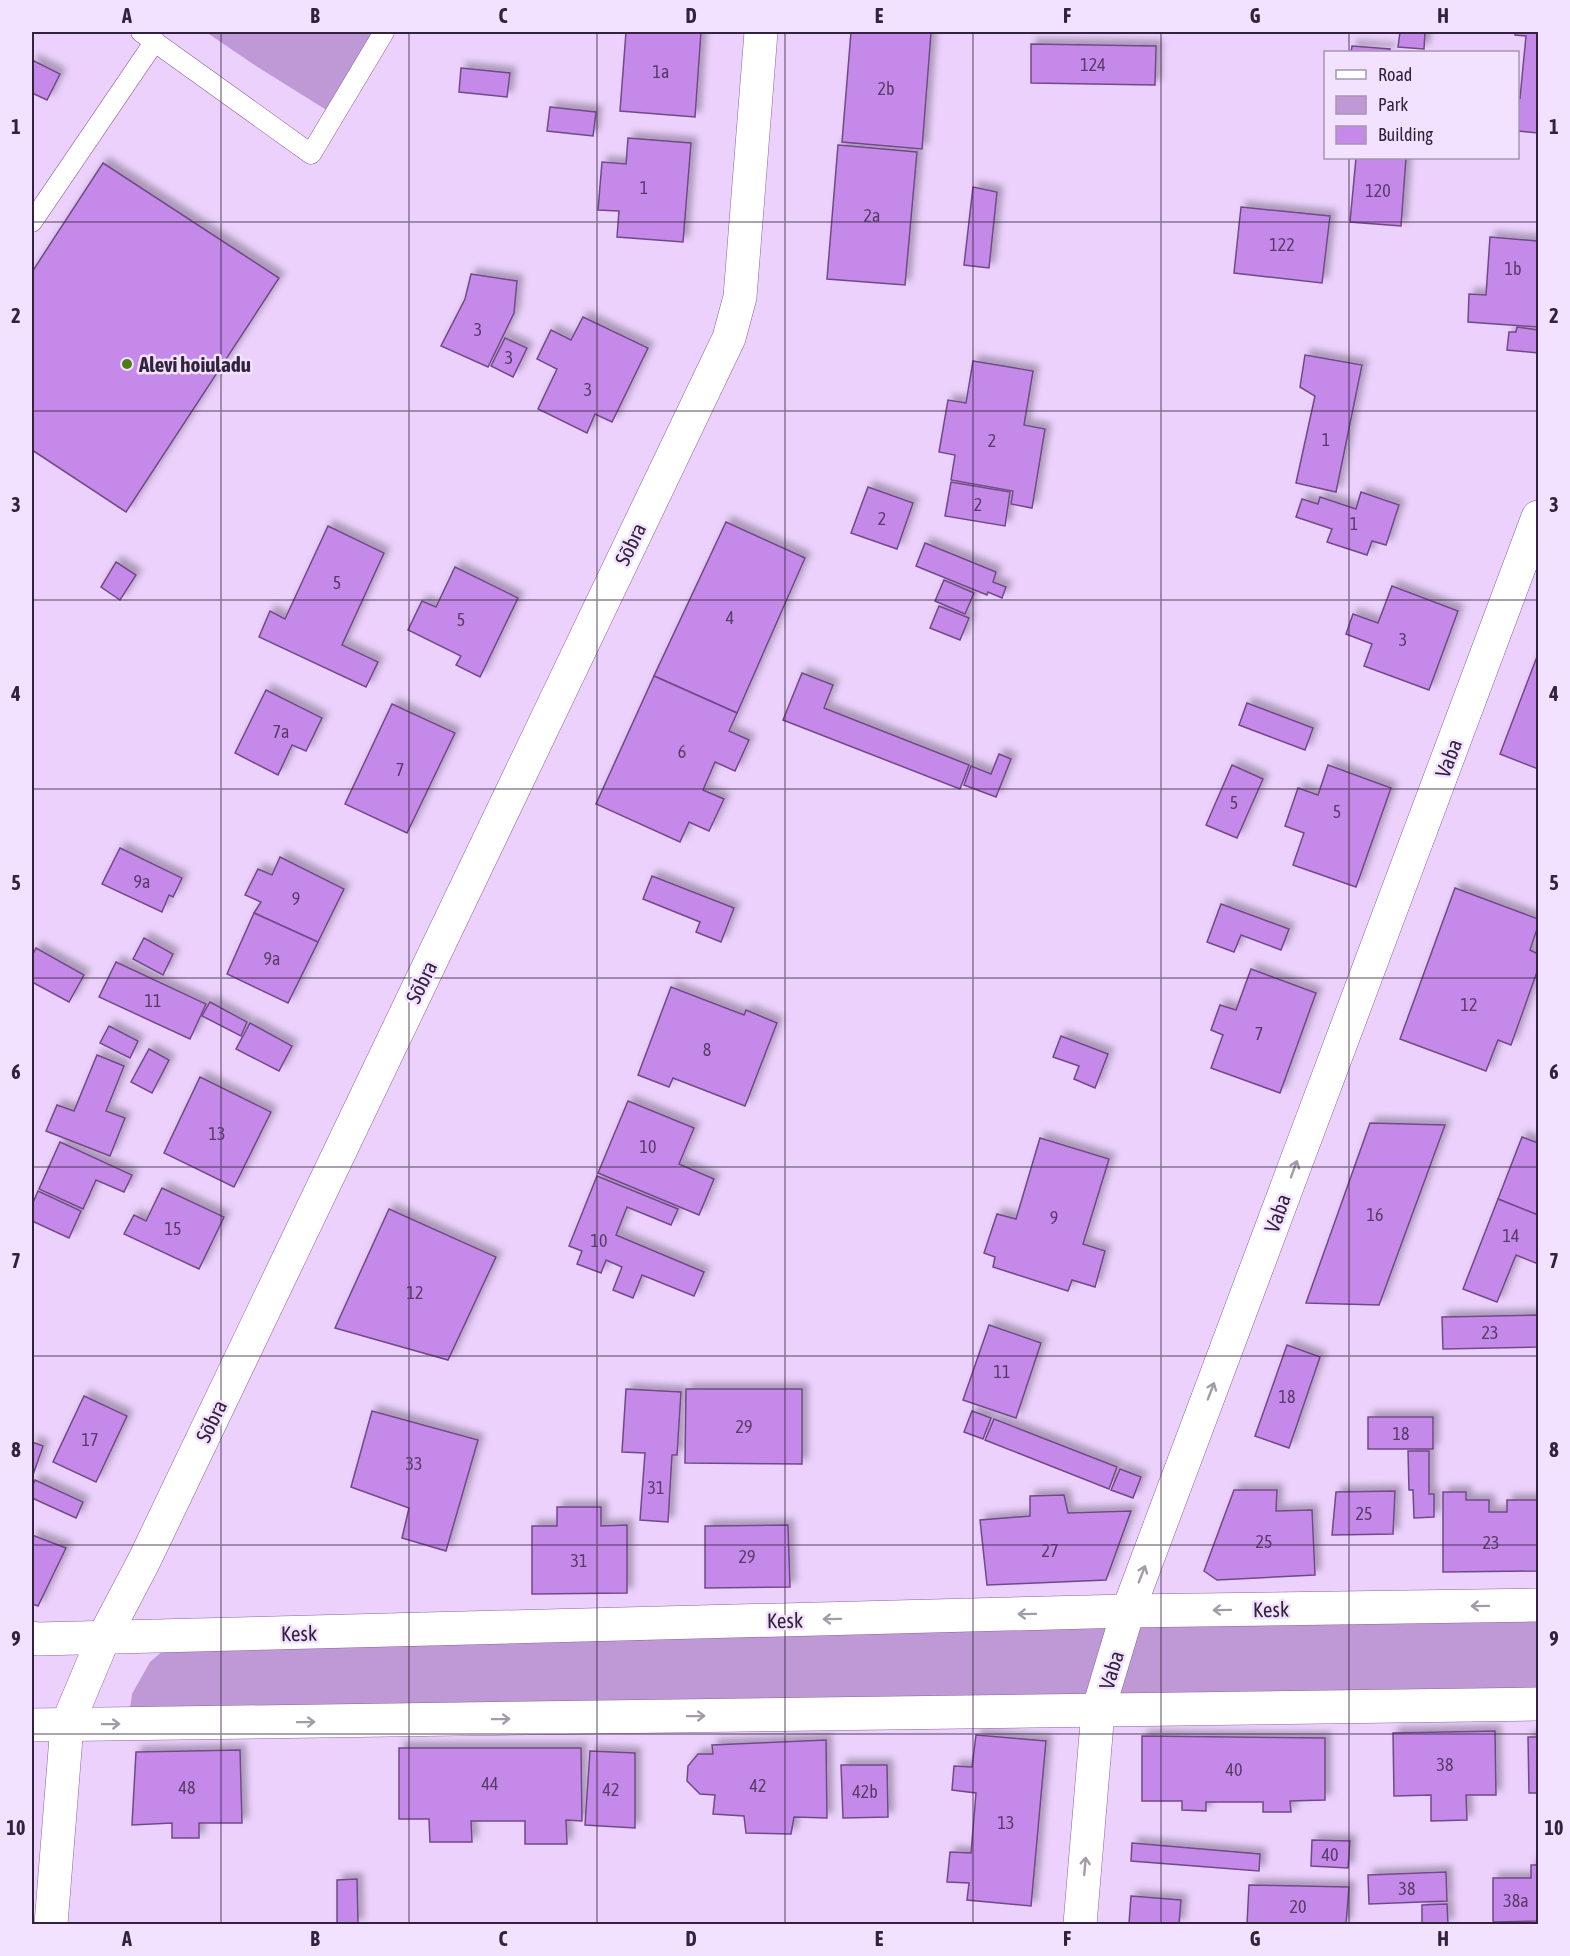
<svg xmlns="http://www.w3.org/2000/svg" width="1570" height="1956" viewBox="0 0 1570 1956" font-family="'Asap Condensed',sans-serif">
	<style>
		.green { fill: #be99d5 }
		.building { fill: #c58ae9; stroke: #714a88; stroke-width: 1.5; filter: url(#shadow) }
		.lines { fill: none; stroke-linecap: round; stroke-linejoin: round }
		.service-casing { stroke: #8b63a4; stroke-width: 21 }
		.minor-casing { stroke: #8b63a4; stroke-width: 34 }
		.tertiary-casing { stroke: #8b63a4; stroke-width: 34 }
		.service { stroke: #fff; stroke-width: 20 }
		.minor { stroke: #fff; stroke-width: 33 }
		.tertiary { stroke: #fff; stroke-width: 33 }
		.oneway { stroke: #a39ca8 }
		.grid { fill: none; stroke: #33223d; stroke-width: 1.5; stroke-opacity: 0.55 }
		.poi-dot { fill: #4d7e0d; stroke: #f3e2ff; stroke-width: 2 }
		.labels { text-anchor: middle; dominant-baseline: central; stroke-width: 5; stroke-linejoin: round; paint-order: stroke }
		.number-label { font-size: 18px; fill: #583c68 }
		.poi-label { font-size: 21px; font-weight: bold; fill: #33223d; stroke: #f3e2ff; text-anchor: start }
		.street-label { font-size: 21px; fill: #33223d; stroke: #f3e2ff }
		.neatline { fill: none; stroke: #33223d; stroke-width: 2 }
		.grid-label { font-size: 20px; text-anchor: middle; font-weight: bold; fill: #33223d }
	</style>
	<defs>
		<filter id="shadow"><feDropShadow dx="5.5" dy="-5.5" stdDeviation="3" flood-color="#0004"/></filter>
	</defs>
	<rect width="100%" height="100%" fill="#ebd1fc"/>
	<!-- green -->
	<g class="green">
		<polygon points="206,32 375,32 328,111 253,64"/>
		<polygon points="1538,1605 1538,1704 128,1724 132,1694 150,1662 180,1636"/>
	</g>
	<!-- building -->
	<g class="building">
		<polygon points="626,32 701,32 695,117 620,111"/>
		<polygon points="851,32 931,33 922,149 842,142"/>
		<polygon points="1400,32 1425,32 1424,49 1398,47"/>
		<polygon points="1515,32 1538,32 1538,133 1518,131 1518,97 1520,98 1526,36 1515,35"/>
		<polygon points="1031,44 1156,46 1155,85 1031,83"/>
		<polygon points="1352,46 1390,49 1389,52 1351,52"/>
		<polygon points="32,60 60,74 47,100 32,93"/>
		<polygon points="461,68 510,73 507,97 459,92"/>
		<polygon points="550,107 596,112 593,136 547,131"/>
		<polygon points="628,138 691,143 683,242 617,237 619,211 598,210 602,162 626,164"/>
		<polygon points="838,145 917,152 905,285 827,279"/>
		<polygon points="1356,158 1406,158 1401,226 1350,222"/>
		<polygon points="103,163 279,278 126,512 32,450 32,272"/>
		<polygon points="973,187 997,192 989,268 964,265"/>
		<polygon points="1241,207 1330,216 1322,283 1234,273"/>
		<polygon points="1490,237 1538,241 1538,327 1468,322 1469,294 1486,295"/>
		<polygon points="471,274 517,281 514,313 488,367 441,346 465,299"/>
		<polygon points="583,317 648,348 612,422 595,414 587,433 538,409 557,369 537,359 551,330 571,340"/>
		<polygon points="1517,327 1538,330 1538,353 1507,350 1509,332 1516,332"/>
		<polygon points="505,338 527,348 513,377 491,366"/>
		<polygon points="1305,355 1362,365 1336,492 1296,483 1315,396 1300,387"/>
		<polygon points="973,361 1033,371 1024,425 1045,429 1032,508 1011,504 1013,491 951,480 955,455 939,452 948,400 966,403"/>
		<polygon points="951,482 1010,492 1005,526 945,516"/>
		<polygon points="868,487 913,503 897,549 851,533"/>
		<polygon points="1361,492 1399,505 1386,545 1372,541 1367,555 1327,542 1332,529 1296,517 1302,499 1318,504 1320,497 1356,509"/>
		<polygon points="726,522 805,558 737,713 654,676"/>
		<polygon points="328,526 384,553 342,645 378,662 366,687 259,637 270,611 285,619"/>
		<polygon points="925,543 996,572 993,582 1006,587 1002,598 988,592 987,595 916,566"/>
		<polygon points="116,562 136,575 120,600 101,587"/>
		<polygon points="455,567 518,598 480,677 456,665 461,656 408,630 422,601 436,607"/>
		<polygon points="944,580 974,593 965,614 935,601"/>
		<polygon points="1392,586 1458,611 1429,690 1364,666 1372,644 1346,634 1353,614 1378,623"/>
		<polygon points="939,606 969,618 960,640 930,628"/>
		<polygon points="1538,654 1538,769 1500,754"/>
		<polygon points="802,673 833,685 824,708 969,765 960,789 783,720"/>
		<polygon points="654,676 737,713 729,731 749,740 735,771 715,762 703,790 724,799 709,831 689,822 680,842 596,804"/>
		<polygon points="266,690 322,718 306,751 292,745 278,775 235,753"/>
		<polygon points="1247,703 1313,728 1305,750 1239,725"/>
		<polygon points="392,704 455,733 407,833 345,804"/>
		<polygon points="999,754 1011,759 996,797 964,785 971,766 991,774"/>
		<polygon points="1232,765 1263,779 1237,838 1206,825"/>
		<polygon points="1328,765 1391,788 1356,887 1293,865 1304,833 1285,826 1298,788 1318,795"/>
		<polygon points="120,848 182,878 173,897 169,895 162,912 102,884"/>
		<polygon points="280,857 344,889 318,942 254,913 261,902 245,895 258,869 272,875"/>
		<polygon points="652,876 734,908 721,942 696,932 700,922 643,899"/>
		<polygon points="1455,888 1538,919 1538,926 1530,950 1538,954 1538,969 1511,1045 1498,1040 1486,1071 1400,1039"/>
		<polygon points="1221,904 1289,929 1281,950 1241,935 1234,952 1207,942"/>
		<polygon points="254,913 318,942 288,1003 227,974"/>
		<polygon points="144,938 173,954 163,975 133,959"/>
		<polygon points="36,948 84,975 69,1002 32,982 32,956"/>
		<polygon points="116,962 206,1004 190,1039 99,997"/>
		<polygon points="1251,969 1316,993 1280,1093 1211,1068 1223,1035 1211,1030 1220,1005 1236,1010"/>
		<polygon points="671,987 744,1015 746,1010 777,1023 745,1106 673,1078 669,1087 638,1075"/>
		<polygon points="210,1002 247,1022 241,1036 202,1016"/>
		<polygon points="250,1023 292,1046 279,1071 236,1049"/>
		<polygon points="109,1026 138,1041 130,1058 100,1043"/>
		<polygon points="1061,1036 1108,1054 1095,1088 1074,1079 1079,1066 1053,1057"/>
		<polygon points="149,1049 169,1060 152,1093 131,1082"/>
		<polygon points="97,1055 124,1066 106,1111 125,1118 110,1156 46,1131 57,1105 74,1111"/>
		<polygon points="200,1077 271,1112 234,1187 164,1153"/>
		<polygon points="628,1101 694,1128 679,1164 714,1179 699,1215 598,1173"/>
		<polygon points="1370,1123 1445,1125 1379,1305 1306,1303"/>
		<polygon points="1522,1137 1538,1143 1538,1215 1498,1199"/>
		<polygon points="1040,1138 1109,1159 1083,1244 1105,1251 1095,1287 1072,1280 1068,1291 993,1267 995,1257 984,1253 997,1214 1016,1219"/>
		<polygon points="60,1142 132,1175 124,1192 96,1180 83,1209 39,1189"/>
		<polygon points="597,1176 678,1209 671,1225 627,1207 616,1235 704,1272 694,1296 642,1275 633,1298 613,1290 622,1267 606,1260 601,1273 577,1264 582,1251 569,1246"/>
		<polygon points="162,1188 224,1217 199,1269 124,1234 134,1215 146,1221"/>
		<polygon points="38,1191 81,1211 69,1238 32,1221 32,1205"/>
		<polygon points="1498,1199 1538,1215 1538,1264 1516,1255 1497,1302 1463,1289"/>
		<polygon points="389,1209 496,1257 448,1360 335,1328"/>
		<polygon points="1538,1315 1538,1347 1443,1349 1442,1317"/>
		<polygon points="989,1325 1041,1343 1016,1418 963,1400"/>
		<polygon points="1287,1345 1320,1357 1289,1448 1255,1436"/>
		<polygon points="626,1389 681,1392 677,1455 672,1455 668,1522 640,1520 645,1453 622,1452"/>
		<polygon points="686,1389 802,1389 802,1464 685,1463"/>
		<polygon points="84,1396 127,1416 96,1482 53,1462"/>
		<polygon points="372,1411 478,1440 446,1551 402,1538 409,1508 351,1487"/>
		<polygon points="972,1411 991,1418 983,1439 964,1432"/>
		<rect x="1368" y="1417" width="65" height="32"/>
		<polygon points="994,1419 1117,1467 1109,1489 985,1440"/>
		<polygon points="32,1442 43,1446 33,1475 32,1475"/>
		<polygon points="1408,1451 1429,1451 1429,1494 1434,1494 1434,1517 1414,1518 1413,1490 1409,1490"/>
		<polygon points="1120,1469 1141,1477 1133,1498 1111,1490"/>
		<polygon points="35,1480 83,1502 76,1518 32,1498 32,1487"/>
		<polygon points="1234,1490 1277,1490 1276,1511 1312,1510 1315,1575 1217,1580 1204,1571"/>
		<polygon points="1395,1491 1393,1534 1332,1535 1336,1492"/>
		<polygon points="1443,1492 1466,1492 1466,1500 1489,1500 1489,1512 1507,1512 1507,1500 1538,1500 1538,1571 1443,1572"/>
		<polygon points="1064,1495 1068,1513 1131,1511 1106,1580 987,1585 980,1520 1030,1516 1030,1496"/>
		<polygon points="557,1507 601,1507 601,1526 627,1525 627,1593 532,1594 532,1526 557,1526"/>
		<polygon points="788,1525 790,1587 705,1588 705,1526"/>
		<polygon points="32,1535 66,1548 38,1606 32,1604"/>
		<polygon points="1495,1731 1496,1795 1466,1795 1467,1820 1431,1821 1431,1795 1394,1796 1393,1733"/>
		<polygon points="976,1735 1046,1741 1031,1906 967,1900 969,1883 947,1882 950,1852 971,1853 976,1793 952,1790 954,1766 972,1767"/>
		<polygon points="1142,1736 1325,1738 1325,1800 1290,1801 1291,1812 1263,1812 1263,1802 1206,1802 1206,1811 1182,1810 1182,1801 1142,1801"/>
		<polygon points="1528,1737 1538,1737 1538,1793 1529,1793"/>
		<polygon points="826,1740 827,1818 794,1817 791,1834 746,1833 744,1816 713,1814 715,1795 700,1794 687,1781 688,1766 698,1754 713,1754 712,1745"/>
		<polygon points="399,1748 581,1748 582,1821 566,1820 567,1844 525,1844 525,1821 471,1821 472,1842 430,1842 429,1819 399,1819"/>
		<polygon points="240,1750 242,1823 199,1823 199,1838 172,1838 172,1823 132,1825 136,1752"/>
		<polygon points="590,1751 635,1753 635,1828 585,1825"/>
		<polygon points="841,1765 887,1765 888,1817 843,1818"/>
		<polygon points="1312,1840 1350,1841 1348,1868 1311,1866"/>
		<polygon points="1132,1843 1260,1854 1259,1871 1131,1861"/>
		<polygon points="1531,1865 1538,1865 1538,1921 1493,1922 1493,1878 1531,1878"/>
		<polygon points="1446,1872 1447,1901 1369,1904 1368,1875"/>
		<polygon points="357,1879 358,1924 337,1924 337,1880"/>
		<polygon points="1249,1885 1349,1887 1346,1924 1247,1924"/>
		<polygon points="1131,1896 1181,1900 1179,1924 1129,1924"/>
		<polygon points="1447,1904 1448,1924 1422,1924 1422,1905"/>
	</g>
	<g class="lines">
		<defs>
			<g id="service">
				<polyline points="141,32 311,154 384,32"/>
				<polyline points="32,222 155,41"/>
			</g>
			<g id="minor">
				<polyline points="32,1638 38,1639 1128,1611 1538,1605"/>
				<polyline points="32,1725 1538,1704"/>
				<polyline points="1080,1924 1098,1711 1128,1611 1538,517"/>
			</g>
			<polyline id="tertiary" points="51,1924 67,1725 104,1637 144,1561 729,338 740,297 761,32"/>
		</defs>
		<!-- service casing -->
		<use href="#service" class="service-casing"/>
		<!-- minor casing -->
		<use href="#minor" class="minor-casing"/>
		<!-- tertiary casing -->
		<use href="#tertiary" class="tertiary-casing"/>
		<!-- service -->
		<use href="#service" class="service"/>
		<!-- minor -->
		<use href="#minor" class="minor"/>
		<!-- tertiary -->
		<use href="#tertiary" class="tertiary"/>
	</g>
	<!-- one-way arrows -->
	<defs><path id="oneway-shaft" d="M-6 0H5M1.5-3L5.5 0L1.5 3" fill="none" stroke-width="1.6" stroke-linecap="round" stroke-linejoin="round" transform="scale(1.5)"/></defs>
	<g class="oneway">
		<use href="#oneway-shaft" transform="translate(1294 1169) rotate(-70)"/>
		<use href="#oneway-shaft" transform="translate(1211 1391) rotate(-69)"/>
		<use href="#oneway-shaft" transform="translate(1142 1574) rotate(-69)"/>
		<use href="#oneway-shaft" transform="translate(1480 1606) rotate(179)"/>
		<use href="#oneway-shaft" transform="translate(1222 1610) rotate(179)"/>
		<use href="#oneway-shaft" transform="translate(1027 1614) rotate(179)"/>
		<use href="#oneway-shaft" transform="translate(832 1619) rotate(179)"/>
		<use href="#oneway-shaft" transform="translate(696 1716) rotate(-1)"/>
		<use href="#oneway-shaft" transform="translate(501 1719) rotate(-1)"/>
		<use href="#oneway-shaft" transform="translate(306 1722) rotate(-1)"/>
		<use href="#oneway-shaft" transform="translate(111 1724) rotate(-1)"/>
		<use href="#oneway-shaft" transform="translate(1085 1866) rotate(-85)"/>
	</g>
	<!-- grid -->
	<path class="grid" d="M221 32V1924M409 32V1924M597 32V1924M785 32V1924M973 32V1924M1161 32V1924M1349 32V52M1349 158V1924M32 222H1538M32 411H1538M32 600H1538M32 789H1538M32 978H1538M32 1167H1538M32 1356H1538M32 1545H1538M32 1734H1538"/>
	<!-- markers -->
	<circle class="poi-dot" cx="127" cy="364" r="6"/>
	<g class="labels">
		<!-- number labels -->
		<g class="number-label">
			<text x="1093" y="64">124</text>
			<text x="661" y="71">1a</text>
			<text x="886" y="88">2b</text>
			<text x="644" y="187">1</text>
			<text x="1378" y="190">120</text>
			<text x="872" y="215">2a</text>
			<text x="1282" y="244">122</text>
			<text x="1513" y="268">1b</text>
			<text x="478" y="329">3</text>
			<text x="509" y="357">3</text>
			<text x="588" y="389">3</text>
			<text x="1326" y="439">1</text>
			<text x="992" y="440">2</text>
			<text x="978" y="504">2</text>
			<text x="882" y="518">2</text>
			<text x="1354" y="523">1</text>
			<text x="337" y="582">5</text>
			<text x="730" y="617">4</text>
			<text x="461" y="619">5</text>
			<text x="1403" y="639">3</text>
			<text x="281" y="731">7a</text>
			<text x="682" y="751">6</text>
			<text x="400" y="769">7</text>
			<text x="1234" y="802">5</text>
			<text x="1337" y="811">5</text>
			<text x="142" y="881">9a</text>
			<text x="296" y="898">9</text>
			<text x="272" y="958">9a</text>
			<text x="153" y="1000">11</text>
			<text x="1469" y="1004">12</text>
			<text x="1259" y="1033">7</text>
			<text x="707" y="1049">8</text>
			<text x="217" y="1133">13</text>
			<text x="648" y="1146">10</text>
			<text x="1375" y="1214">16</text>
			<text x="1054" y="1217">9</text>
			<text x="173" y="1228">15</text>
			<text x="1511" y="1235">14</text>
			<text x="599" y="1240">10</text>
			<text x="415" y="1292">12</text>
			<text x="1490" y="1332">23</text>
			<text x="1002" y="1371">11</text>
			<text x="1287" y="1396">18</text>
			<text x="744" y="1426">29</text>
			<text x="1401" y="1433">18</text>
			<text x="90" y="1439">17</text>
			<text x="414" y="1463">33</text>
			<text x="656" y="1487">31</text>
			<text x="1364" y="1513">25</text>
			<text x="1264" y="1541">25</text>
			<text x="1491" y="1542">23</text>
			<text x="1050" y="1550">27</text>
			<text x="747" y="1556">29</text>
			<text x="579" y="1560">31</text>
			<text x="1445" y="1764">38</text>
			<text x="1234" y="1769">40</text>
			<text x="490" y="1783">44</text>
			<text x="758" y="1785">42</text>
			<text x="187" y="1787">48</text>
			<text x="611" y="1789">42</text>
			<text x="865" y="1791">42b</text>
			<text x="1006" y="1822">13</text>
			<text x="1330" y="1854">40</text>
			<text x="1407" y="1888">38</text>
			<text x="1516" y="1900">38a</text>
			<text x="1298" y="1906">20</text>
		</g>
		<!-- poi labels -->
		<g class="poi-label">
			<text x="139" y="364">Alevi hoiuladu</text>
		</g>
		<!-- street labels -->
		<g class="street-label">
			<text transform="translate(630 544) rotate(-64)">Sõbra</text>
			<text transform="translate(1448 758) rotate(-69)">Vaba</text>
			<text transform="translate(421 982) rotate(-64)">Sõbra</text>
			<text transform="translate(1277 1213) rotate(-70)">Vaba</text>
			<text transform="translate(211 1421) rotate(-64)">Sõbra</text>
			<text transform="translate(1271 1609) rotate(-1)">Kesk</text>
			<text transform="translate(785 1620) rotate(-1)">Kesk</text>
			<text transform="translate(299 1633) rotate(-1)">Kesk</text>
			<text transform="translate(1111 1670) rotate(-73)">Vaba</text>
		</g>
	</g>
	<!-- border -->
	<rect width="1570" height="1956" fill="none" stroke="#f3e2ff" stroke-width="66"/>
	<!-- legend -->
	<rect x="1324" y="51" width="195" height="108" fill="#f3e2ff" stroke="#a695b1" stroke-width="1.5"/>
	<rect x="1336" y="70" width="30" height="9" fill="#ffffff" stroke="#a695b1" stroke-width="1.5"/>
	<text x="1378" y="81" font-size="18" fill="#33223d">Road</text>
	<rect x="1336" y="96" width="30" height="18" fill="#be99d5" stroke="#a695b1" stroke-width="1.5"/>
	<text x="1378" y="111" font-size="18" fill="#33223d">Park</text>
	<rect x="1336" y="126" width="30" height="18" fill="#c58ae9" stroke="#a695b1" stroke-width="1.5"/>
	<text x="1378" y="141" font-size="18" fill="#33223d">Building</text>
	<rect x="33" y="33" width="1504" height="1890" class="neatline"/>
	<g class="grid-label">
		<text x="127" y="23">A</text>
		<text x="315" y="23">B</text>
		<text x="503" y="23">C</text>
		<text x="691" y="23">D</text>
		<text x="879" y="23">E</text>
		<text x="1067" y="23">F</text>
		<text x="1255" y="23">G</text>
		<text x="1443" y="23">H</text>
		<text x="16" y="134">1</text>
		<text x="1554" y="134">1</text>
		<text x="16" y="323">2</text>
		<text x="1554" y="323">2</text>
		<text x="16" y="512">3</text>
		<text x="1554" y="512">3</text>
		<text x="16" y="701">4</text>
		<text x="1554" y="701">4</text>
		<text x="16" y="890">5</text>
		<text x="1554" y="890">5</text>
		<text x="16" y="1079">6</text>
		<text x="1554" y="1079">6</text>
		<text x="16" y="1268">7</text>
		<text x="1554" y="1268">7</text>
		<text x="16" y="1457">8</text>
		<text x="1554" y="1457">8</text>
		<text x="16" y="1646">9</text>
		<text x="1554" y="1646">9</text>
		<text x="16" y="1835">10</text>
		<text x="1554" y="1835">10</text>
		<text x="127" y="1946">A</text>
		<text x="315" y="1946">B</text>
		<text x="503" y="1946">C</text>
		<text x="691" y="1946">D</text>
		<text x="879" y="1946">E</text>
		<text x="1067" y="1946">F</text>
		<text x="1255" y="1946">G</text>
		<text x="1443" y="1946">H</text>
	</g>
</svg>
